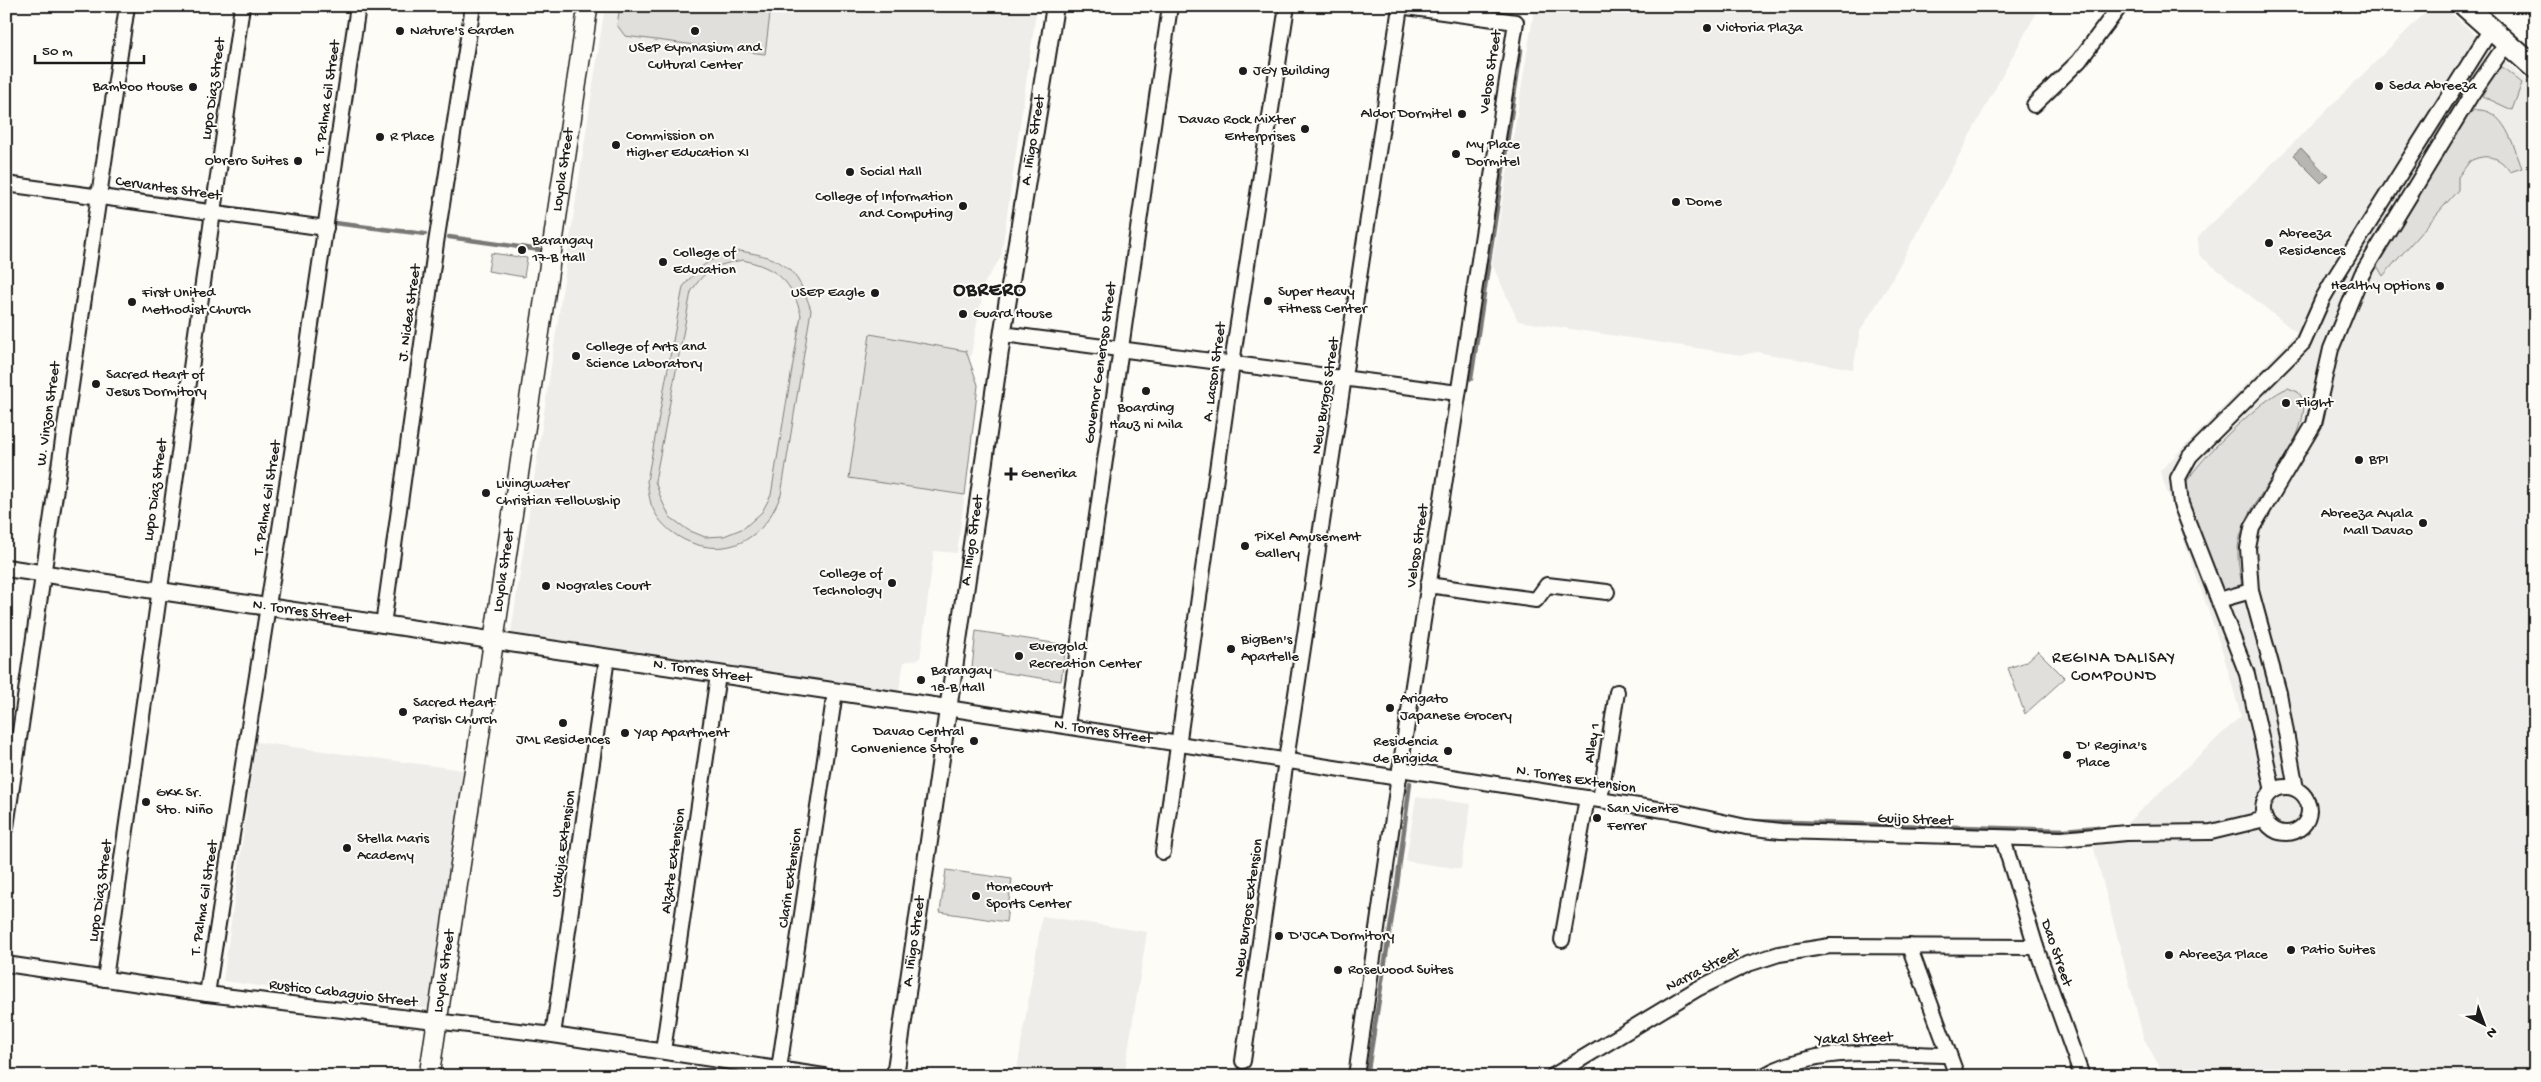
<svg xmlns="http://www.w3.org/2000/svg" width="2541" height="1082" viewBox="0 0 2541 1082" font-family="'Gochi Hand',sans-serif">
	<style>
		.built { fill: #eeede9 }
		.green { fill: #e0dfdb; stroke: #7e7e7c; fill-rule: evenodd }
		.water { fill: #b7b6b2; stroke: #797876 }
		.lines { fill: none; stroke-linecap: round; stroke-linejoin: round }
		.stream { stroke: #797876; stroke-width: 4.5 }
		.minor-casing { stroke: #1c1c1c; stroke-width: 18 }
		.tertiary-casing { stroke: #1c1c1c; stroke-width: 20 }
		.secondary-casing { stroke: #1c1c1c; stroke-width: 22 }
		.primary-casing { stroke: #1c1c1c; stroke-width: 25 }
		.minor { stroke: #fdfcf7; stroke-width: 14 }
		.tertiary { stroke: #fdfcf7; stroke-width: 16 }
		.secondary { stroke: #fdfcf7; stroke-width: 19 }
		.primary { stroke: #fdfcf7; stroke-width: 21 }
		.poi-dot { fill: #1c1c1c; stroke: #fdfcf7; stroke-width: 2 }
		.labels { text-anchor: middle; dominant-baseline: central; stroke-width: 4; stroke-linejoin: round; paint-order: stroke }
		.poi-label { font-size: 15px; fill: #1c1c1c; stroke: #fdfcf7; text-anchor: start }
		.street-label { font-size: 15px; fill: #1c1c1c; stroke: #fdfcf7 }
		.neighbourhood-label { font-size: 16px; letter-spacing: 1px; fill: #1c1c1c; stroke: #fdfcf7 }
		.district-label { font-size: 20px; font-weight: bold; letter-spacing: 1px; fill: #1c1c1c; stroke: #fdfcf7 }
	</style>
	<rect width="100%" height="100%" fill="#fdfcf7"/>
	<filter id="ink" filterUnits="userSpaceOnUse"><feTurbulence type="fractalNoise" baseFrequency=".02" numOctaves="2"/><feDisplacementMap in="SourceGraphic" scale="10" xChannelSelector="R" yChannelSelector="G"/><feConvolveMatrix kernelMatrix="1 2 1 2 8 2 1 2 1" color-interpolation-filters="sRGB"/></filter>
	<g filter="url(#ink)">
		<!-- built -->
		<g class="built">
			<polygon points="605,6 1037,6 1001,257 985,282 970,360 979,385 957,553 934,551 920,659 904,662 898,694 511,633"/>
			<polygon points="1473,6 1514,6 1513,13"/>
			<polygon points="1535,6 2040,6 1887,288 1860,331 1853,369 1757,352 1742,355 1518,321 1492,264"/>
			<polygon points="2432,6 2443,6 2535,88 2535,1069 2497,1076 2165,1076 2144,1039 2089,829 2125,825 2241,716 2223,653 2160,471 2297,333 2199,255 2198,237"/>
			<polygon points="256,742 463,770 430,1009 223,981"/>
			<polygon points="1416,797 1471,804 1461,869 1406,861"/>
			<polygon points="1042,916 1147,932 1124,1076 1016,1076"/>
		</g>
		<!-- green -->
		<g class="green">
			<polygon points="620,6 771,6 765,54 625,36 617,25"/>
			<polygon points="2501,66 2522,83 2512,110 2482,96 2494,73"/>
			<path d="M2474 110C2505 107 2513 146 2522 168L2510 172C2500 156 2486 153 2470 161L2458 177V190L2383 276 2376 264 2467 116Z"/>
			<path d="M740 251C783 258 797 267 811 310L781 495C774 511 766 527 750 537 717 561 664 541 651 504 649 497 648 488 647 481L683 287C701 264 711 257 740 251ZM743 260C777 268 792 281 801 315L771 495 762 512 744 528 724 536 705 537 688 530 670 517 662 501 655 481 691 292C706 268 716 265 743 260Z"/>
			<polygon points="491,253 527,258 524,277 488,271"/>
			<polygon points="870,334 966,351 978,385 965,495 849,478"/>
			<path d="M2288 388 2298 392 2304 400C2306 451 2250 492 2239 541 2236 556 2240 572 2242 587L2223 591C2212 563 2184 512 2186 483 2198 460 2264 396 2288 388Z"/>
			<polygon points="976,631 1066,645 1061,681 972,668"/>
			<polygon points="2038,651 2065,678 2025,714 2008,668 2026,662"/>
			<polygon points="946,870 1012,879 1006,922 940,912"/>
		</g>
		<!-- water -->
		<polygon class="water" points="2301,148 2328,176 2321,183 2293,155"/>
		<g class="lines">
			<!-- stream -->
			<g class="stream">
				<polyline points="334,223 425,234"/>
				<polyline points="449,237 540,250"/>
				<polyline points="1471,379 1521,50"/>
				<polyline points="1752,821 2065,830 2097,827"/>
				<polyline points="1367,1076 1397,885 1410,783"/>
			</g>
			<defs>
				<g id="minor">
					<polyline points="2034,105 2079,61 2120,6"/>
					<polyline points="6,184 326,228"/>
					<polyline points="1003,334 1458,393"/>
					<polyline points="1428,585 1536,600 1547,585 1607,592"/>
					<polyline points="2219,600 2251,591"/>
					<polyline points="383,625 436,243 473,6"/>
					<path id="s1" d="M947 708 1399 778"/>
					<polyline points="1067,725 1170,6"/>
					<polyline points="1400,769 1677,812 1746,827 1781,831 2062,839 2126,833 2211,832 2265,819"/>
					<circle cx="2286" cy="810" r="23"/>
					<polyline points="2296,789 2279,693 2251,591 2248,548 2252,528 2314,424 2331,349 2362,274 2471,95 2506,44"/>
					<polyline points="2273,791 2247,674 2181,504 2178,478 2190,456 2303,343 2323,298 2334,279 2491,29"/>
					<polyline points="1600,800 1617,692"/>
					<polyline points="6,827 127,6"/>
					<polyline points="2003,839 2036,947 2082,1076"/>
					<polyline points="1163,852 1235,343 1287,6"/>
					<polyline points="1562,940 1587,798"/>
					<polyline points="1909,946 1957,1076"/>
					<polyline points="6,964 207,994 553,1035 824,1076"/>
					<polyline points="105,979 242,6"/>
					<polyline points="207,994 294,440 358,6"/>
					<polyline points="553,1035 607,658"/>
					<polyline points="663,1051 718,675"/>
					<polyline points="1243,1061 1286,760 1400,7"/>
					<polyline points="779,1069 835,692"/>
					<polyline points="1356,1076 1400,769 1516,22 1399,6"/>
					<polyline points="1553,1076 1697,989 1748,964 1779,954 1830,946 2036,947"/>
					<path d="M1763 1076C1820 1044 1887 1054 1949 1055"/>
				</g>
				<g id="tertiary">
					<path id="s2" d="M6 568 947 708"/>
					<path id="s3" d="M895 1076 1003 330 1055 6"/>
				</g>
				<g id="secondary">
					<path id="s4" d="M429 1076 588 6"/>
				</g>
				<polyline id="primary" points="2465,6 2535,68"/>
			</defs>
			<!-- minor casing -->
			<use href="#minor" class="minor-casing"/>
			<!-- tertiary casing -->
			<use href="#tertiary" class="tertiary-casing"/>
			<!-- secondary casing -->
			<use href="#secondary" class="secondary-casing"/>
			<!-- primary casing -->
			<use href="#primary" class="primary-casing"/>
			<!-- minor -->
			<use href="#minor" class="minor"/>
			<!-- tertiary -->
			<use href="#tertiary" class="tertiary"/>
			<!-- secondary -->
			<use href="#secondary" class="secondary"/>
			<!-- primary -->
			<use href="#primary" class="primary"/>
		</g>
	</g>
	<!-- markers -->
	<g class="poi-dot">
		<circle cx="1707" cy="28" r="5"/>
		<circle cx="400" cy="31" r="5"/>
		<circle cx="695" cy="31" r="5"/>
		<circle cx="1243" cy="71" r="5"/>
		<circle cx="2379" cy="86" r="5"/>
		<circle cx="193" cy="87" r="5"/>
		<circle cx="1462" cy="114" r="5"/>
		<circle cx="1305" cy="129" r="5"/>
		<circle cx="380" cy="137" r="5"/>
		<circle cx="616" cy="145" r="5"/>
		<circle cx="1456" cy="154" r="5"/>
		<circle cx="298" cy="161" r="5"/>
		<circle cx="850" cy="172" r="5"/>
		<circle cx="1676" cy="202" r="5"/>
		<circle cx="963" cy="206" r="5"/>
		<circle cx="2269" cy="243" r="5"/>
		<circle cx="522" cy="250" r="5"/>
		<circle cx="663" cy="262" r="5"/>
		<circle cx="2440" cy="286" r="5"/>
		<circle cx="875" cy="293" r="5"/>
		<circle cx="1268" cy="301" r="5"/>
		<circle cx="132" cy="302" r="5"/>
		<circle cx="963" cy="314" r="5"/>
		<circle cx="576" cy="356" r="5"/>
		<circle cx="96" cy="384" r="5"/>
		<circle cx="1146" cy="391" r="5"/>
		<circle cx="2286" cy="403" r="5"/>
		<circle cx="2359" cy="460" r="5"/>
		<path d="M1008.5 466.5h5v5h5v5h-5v5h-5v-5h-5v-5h5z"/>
		<circle cx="486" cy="493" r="5"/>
		<circle cx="2423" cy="523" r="5"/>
		<circle cx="1245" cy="546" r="5"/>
		<circle cx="892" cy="583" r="5"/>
		<circle cx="546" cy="586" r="5"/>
		<circle cx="1231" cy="649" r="5"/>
		<circle cx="1019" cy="656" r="5"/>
		<circle cx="921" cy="680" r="5"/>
		<circle cx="1390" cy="708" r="5"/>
		<circle cx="403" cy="712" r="5"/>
		<circle cx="563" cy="723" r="5"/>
		<circle cx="625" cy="733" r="5"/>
		<circle cx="974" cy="741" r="5"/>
		<circle cx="1448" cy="751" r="5"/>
		<circle cx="2067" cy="755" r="5"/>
		<circle cx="146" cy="802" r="5"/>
		<circle cx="1597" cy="818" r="5"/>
		<circle cx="347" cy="848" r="5"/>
		<circle cx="976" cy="896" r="5"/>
		<circle cx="1279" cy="936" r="5"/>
		<circle cx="2291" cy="950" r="5"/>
		<circle cx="2169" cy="955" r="5"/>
		<circle cx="1338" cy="970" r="5"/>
	</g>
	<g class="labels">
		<!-- poi labels -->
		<g class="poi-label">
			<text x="1717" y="28">Victoria Plaza</text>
			<text x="410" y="31">Nature's Garden</text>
			<text x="695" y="48" text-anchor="middle">USeP Gymnasium and<tspan x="695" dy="17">Cultural Center</tspan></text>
			<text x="1253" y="71">JGY Building</text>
			<text x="2389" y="86">Seda Abreeza</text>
			<text x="183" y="87" text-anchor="end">Bamboo House</text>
			<text x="1452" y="114" text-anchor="end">Aldor Dormitel</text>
			<text x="1295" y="120" text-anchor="end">Davao Rock Mixter<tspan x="1295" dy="17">Enterprises</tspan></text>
			<text x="626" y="136">Commission on<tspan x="626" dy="17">Higher Education XI</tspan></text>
			<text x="390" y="137">R Place</text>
			<text x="1466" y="145">My Place<tspan x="1466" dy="17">Dormitel</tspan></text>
			<text x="288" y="161" text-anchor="end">Obrero Suites</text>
			<text x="860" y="172">Social Hall</text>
			<text x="953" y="197" text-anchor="end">College of Information<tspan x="953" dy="17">and Computing</tspan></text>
			<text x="1686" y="202">Dome</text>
			<text x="2279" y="234">Abreeza<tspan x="2279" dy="17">Residences</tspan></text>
			<text x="532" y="241">Barangay<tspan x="532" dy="17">17-B Hall</tspan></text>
			<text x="673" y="253">College of<tspan x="673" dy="17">Education</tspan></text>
			<text x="2430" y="286" text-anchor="end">Healthy Options</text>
			<text x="1278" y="292">Super Heavy<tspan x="1278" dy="17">Fitness Center</tspan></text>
			<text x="142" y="293">First United<tspan x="142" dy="17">Methodist Church</tspan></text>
			<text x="865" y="293" text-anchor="end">USEP Eagle</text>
			<text x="973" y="314">Guard House</text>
			<text x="586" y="347">College of Arts and<tspan x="586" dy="17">Science Laboratory</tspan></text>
			<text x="106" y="375">Sacred Heart of<tspan x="106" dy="17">Jesus Dormitory</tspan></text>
			<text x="2296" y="403">Flight</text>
			<text x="1146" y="408" text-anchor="middle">Boarding<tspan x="1146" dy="17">Hauz ni Mila</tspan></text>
			<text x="2369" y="460">BPI</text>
			<text x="1021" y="474">Generika</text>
			<text x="496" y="484">Livingwater<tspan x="496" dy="17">Christian Fellowship</tspan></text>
			<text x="2413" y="514" text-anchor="end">Abreeza Ayala<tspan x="2413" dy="17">Mall Davao</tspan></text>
			<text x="1255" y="537">Pixel Amusement<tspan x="1255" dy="17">Gallery</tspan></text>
			<text x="882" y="574" text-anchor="end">College of<tspan x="882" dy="17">Technology</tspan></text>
			<text x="556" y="586">Nograles Court</text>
			<text x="1241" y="640">BigBen's<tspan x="1241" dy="17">Apartelle</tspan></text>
			<text x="1029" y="647">Evergold<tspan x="1029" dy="17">Recreation Center</tspan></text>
			<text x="931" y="671">Barangay<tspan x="931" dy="17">18-B Hall</tspan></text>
			<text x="1400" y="699">Arigato<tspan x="1400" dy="17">Japanese Grocery</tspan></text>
			<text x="413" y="703">Sacred Heart<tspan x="413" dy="17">Parish Church</tspan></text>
			<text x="964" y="732" text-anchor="end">Davao Central<tspan x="964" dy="17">Convenience Store</tspan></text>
			<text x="635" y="733">Yap Apartment</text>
			<text x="563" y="740" text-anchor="middle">JML Residences</text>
			<text x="1438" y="742" text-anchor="end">Residencia<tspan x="1438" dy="17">de Brigida</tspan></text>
			<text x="2077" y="746">D' Regina's<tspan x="2077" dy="17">Place</tspan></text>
			<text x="156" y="793">GKK Sr.<tspan x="156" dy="17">Sto. Niño</tspan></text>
			<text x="1607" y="809">San Vicente<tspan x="1607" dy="17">Ferrer</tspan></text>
			<text x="357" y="839">Stella Maris<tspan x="357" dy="17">Academy</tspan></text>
			<text x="986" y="887">Homecourt<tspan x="986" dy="17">Sports Center</tspan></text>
			<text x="1289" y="936">D'JCA Dormitory</text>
			<text x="2301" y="950">Patio Suites</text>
			<text x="2179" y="955">Abreeza Place</text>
			<text x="1348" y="970">Rosewood Suites</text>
		</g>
		<!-- street labels -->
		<g class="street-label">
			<text transform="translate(1491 72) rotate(-81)">Veloso Street</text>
			<text transform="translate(214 89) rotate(-82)">Lupo Diaz Street</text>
			<text transform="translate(328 98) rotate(-82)">T. Palma Gil Street</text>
			<text stroke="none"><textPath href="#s3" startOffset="946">A. Iñigo Street</textPath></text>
			<text stroke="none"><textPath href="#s4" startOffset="916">Loyola Street</textPath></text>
			<text transform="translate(168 189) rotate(8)">Cervantes Street</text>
			<text transform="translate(410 313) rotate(-82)">J. Nidea Street</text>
			<text transform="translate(1101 363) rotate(-82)">Governor Generoso Street</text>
			<text transform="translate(1215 372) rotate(-82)">A. Lacson Street</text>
			<text transform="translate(1326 396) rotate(-81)">New Burgos Street</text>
			<text transform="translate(49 414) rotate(-82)">W. Vinzon Street</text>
			<text transform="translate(156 490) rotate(-82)">Lupo Diaz Street</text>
			<text transform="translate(268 498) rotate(-81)">T. Palma Gil Street</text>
			<text stroke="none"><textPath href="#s3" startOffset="541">A. Iñigo Street</textPath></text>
			<text transform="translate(1418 546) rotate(-81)">Veloso Street</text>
			<text stroke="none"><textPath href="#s4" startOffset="511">Loyola Street</textPath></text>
			<text stroke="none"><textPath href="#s2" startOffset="299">N. Torres Street</textPath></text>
			<text stroke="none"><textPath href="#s2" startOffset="704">N. Torres Street</textPath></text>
			<text stroke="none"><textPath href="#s1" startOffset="158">N. Torres Street</textPath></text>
			<text transform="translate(1593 743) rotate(-81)">Alley 1</text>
			<text transform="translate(1576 780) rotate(9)">N. Torres Extension</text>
			<text transform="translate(1915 820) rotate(2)">Guijo Street</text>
			<text transform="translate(564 844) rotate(-82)">Urduja Extension</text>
			<text transform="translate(674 861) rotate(-82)">Alzate Extension</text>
			<text transform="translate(791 878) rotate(-82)">Clarin Extension</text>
			<text transform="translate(101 891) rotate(-82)">Lupo Diaz Street</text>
			<text transform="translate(205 898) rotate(-81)">T. Palma Gil Street</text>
			<text transform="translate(1249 908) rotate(-82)">New Burgos Extension</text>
			<text stroke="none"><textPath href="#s3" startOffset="136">A. Iñigo Street</textPath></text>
			<text transform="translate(2056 953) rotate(71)">Dao Street</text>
			<text transform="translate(1703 970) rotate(-27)">Narra Street</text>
			<text stroke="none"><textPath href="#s4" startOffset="106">Loyola Street</textPath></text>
			<text transform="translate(343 994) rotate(7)">Rustico Cabaguio Street</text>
			<text transform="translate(1854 1039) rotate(-2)">Yakal Street</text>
		</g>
		<!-- neighbourhood labels -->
		<g class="neighbourhood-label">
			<text x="2114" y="659">REGINA DALISAY<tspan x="2114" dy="18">COMPOUND</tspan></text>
		</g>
		<!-- district labels -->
		<g class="district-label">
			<text x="990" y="291">OBRERO</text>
		</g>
	</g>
	<!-- margin -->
	<rect width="2541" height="1082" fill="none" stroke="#fdfcf7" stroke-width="25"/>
	<rect x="12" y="12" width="2516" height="1057" fill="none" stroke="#1c1c1c" stroke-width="2" filter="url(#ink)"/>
	<!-- north arrow -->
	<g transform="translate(2484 1024) rotate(138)" stroke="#fdfcf7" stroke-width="4" paint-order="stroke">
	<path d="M0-4L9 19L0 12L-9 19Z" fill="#1c1c1c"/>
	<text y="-8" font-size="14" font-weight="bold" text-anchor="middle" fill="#1c1c1c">N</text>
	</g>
	<!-- scale -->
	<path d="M35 55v8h109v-8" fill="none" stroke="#1c1c1c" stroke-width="2.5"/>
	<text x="42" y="55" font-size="15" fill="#1c1c1c" stroke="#fdfcf7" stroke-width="4" paint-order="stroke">50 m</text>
</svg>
